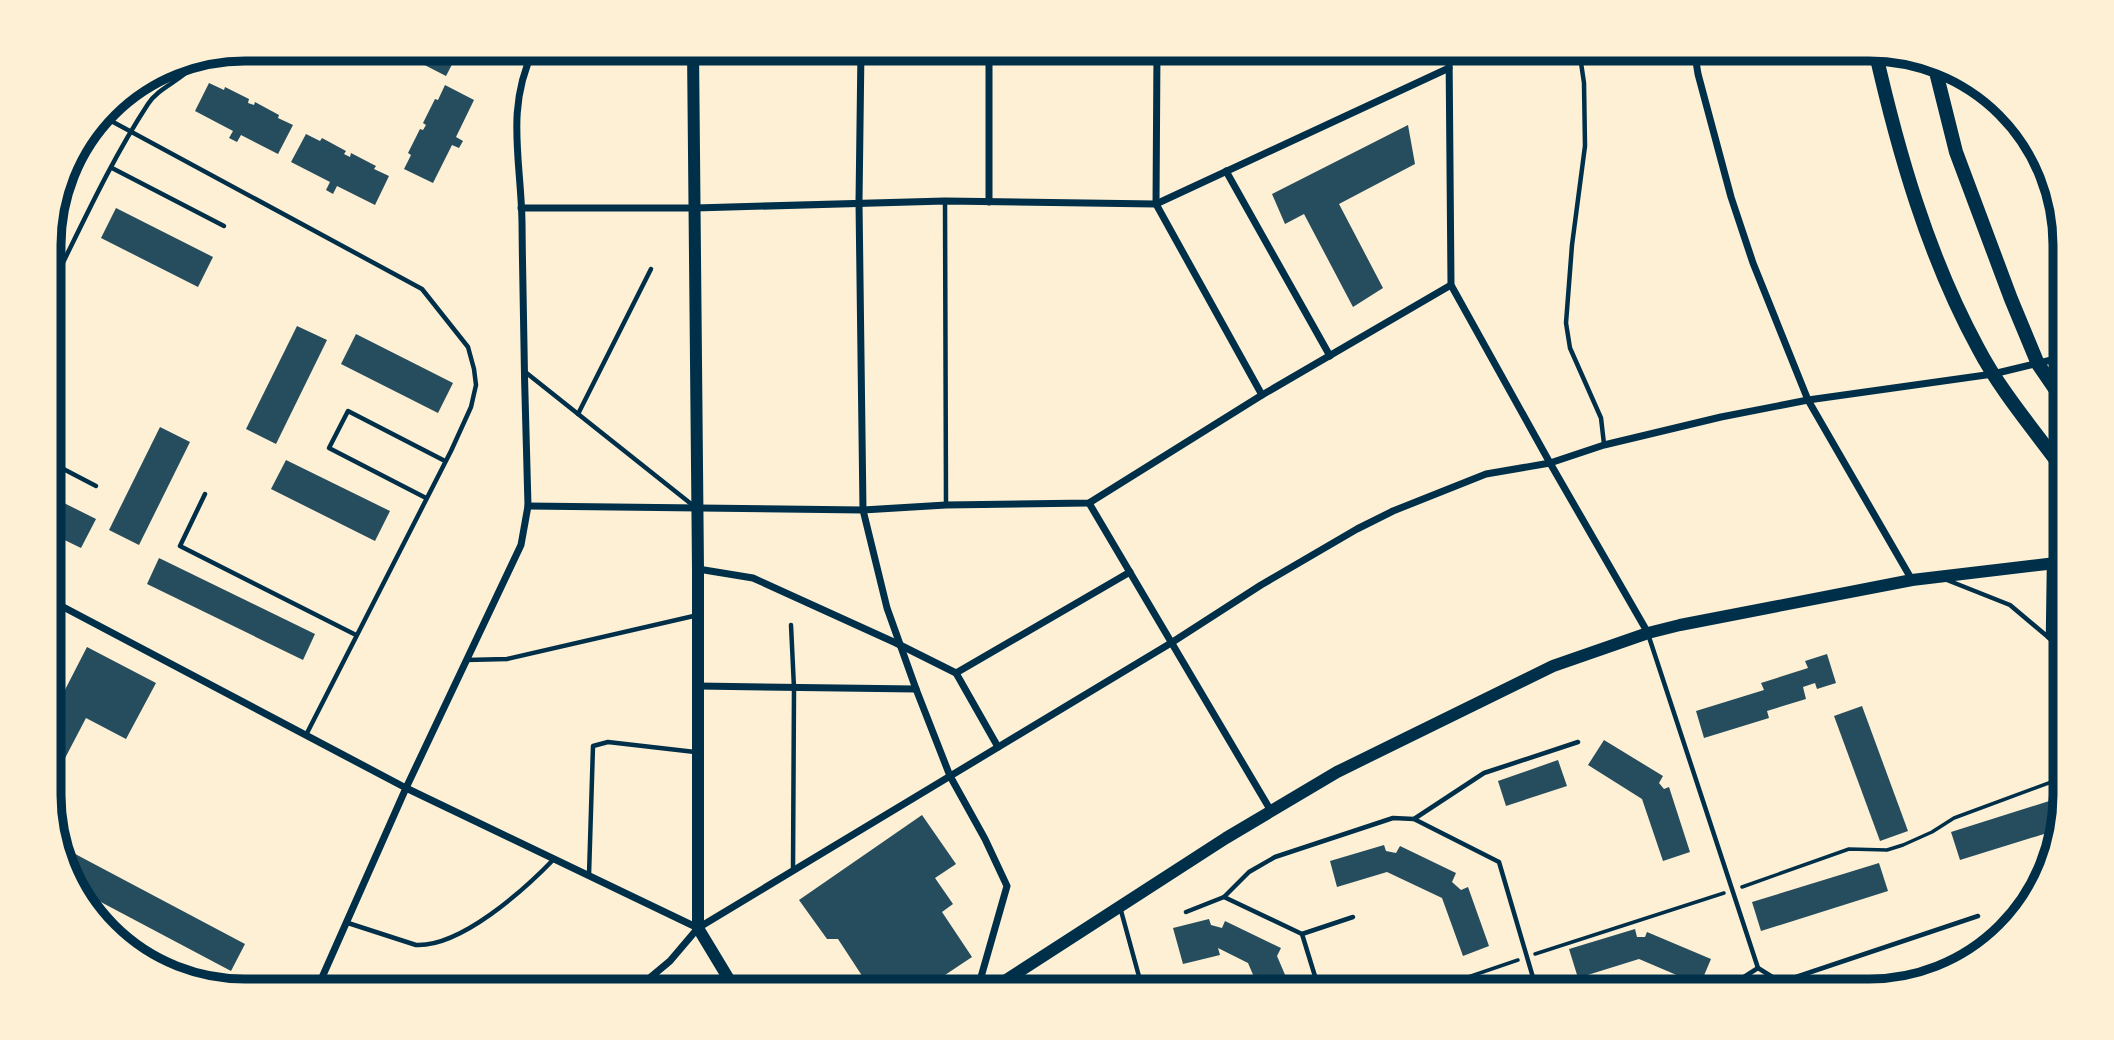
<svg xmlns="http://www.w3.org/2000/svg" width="2114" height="1040" viewBox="0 0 2114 1040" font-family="Karla,sans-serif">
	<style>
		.building { fill: #264d5e }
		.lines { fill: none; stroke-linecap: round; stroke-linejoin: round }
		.path { stroke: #003049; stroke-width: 3.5 }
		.service { stroke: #003049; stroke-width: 4.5 }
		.minor { stroke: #003049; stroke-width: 7 }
		.secondary { stroke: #003049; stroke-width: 12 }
		.primary { stroke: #003049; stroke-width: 14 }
		.rim { fill: none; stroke: #003049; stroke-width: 9 }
	</style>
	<rect width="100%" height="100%" fill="#fdf0d5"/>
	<!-- building -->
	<g class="building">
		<polygon points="394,49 460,49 446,76 409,57 405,65 398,61 402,53"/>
		<polygon points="209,83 224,90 225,87 249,99 248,103 254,105 255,102 279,115 278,118 293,125 278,154 241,135 237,142 229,138 233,131 195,111"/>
		<polygon points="445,85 474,100 456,137 463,141 459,148 452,145 433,183 404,169 411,155 408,153 420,129 423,130 426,125 423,123 435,99 438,100"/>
		<polygon points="1408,125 1415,164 1339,204 1383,288 1353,307 1304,214 1285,224 1272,194"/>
		<polygon points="306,134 320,141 322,138 346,151 344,154 350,157 351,153 376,166 374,169 389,176 375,205 337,186 333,194 326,190 330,182 291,162"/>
		<polygon points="116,208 213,257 198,287 101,238"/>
		<polygon points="297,326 327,340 276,444 246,429"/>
		<polygon points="356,334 453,383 438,413 341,364"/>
		<polygon points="160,427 190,442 139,545 109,530"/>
		<polygon points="286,460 390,511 375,541 271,489"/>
		<polygon points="50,496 96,519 81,548 50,533"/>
		<polygon points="159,558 315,634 303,660 147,584"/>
		<polygon points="87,647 156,683 126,739 86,718 51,785 51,717"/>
		<polygon points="1827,654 1836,683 1817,689 1815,683 1803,687 1806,699 1767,711 1769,718 1704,738 1696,711 1764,690 1761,683 1808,668 1805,661"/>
		<polygon points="1862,706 1908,831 1880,841 1834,716"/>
		<polygon points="1604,740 1663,776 1659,783 1664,789 1669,787 1690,852 1663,861 1642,799 1588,765"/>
		<polygon points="1558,760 1567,786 1506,806 1498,781"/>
		<polygon points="2065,796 2057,830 1960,860 1951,832"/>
		<polygon points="922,815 956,864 935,878 953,904 942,912 972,957 921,991 872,991 838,939 827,939 799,900"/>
		<polygon points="1384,845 1386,851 1396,853 1400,846 1456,873 1452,882 1461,890 1468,887 1489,946 1463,956 1442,898 1387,872 1337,887 1330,861"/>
		<polygon points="62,847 245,944 231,971 80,891"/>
		<polygon points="1879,863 1888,891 1761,931 1752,902"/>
		<polygon points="1209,919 1211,925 1222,928 1225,921 1281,948 1277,956 1292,991 1260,991 1248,963 1218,948 1220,955 1183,964 1173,928"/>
		<polygon points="1635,929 1637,937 1645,937 1647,932 1711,959 1700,985 1639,959 1578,978 1569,949"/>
	</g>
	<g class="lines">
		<!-- path -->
		<g class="path">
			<polyline points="1742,887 1849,849 1887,850 1903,845 1932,832 1954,818 2065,777"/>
			<polyline points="1535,954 1724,893"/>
			<polyline points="1427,991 1518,960"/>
		</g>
		<!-- service -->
		<g class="service">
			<polyline points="1579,49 1584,83 1585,146 1572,245 1566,323 1570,348 1601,418 1604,444"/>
			<polyline points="102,116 422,289 468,347 474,369 476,385 471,407 451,451 306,735"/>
			<polyline points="112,168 224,226"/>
			<polyline points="945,201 946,505"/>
			<path d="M50 289C81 227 110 162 148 104 160 85 188 79 198 58"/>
			<polyline points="524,371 695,507"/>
			<polyline points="578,414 651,269"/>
			<polyline points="50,462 96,486"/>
			<polyline points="205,494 180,546 356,635"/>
			<polyline points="426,498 329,448 348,411 445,461"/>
			<polyline points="1947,580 2010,605 2048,637 2049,567"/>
			<polyline points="791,625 794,688 793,870"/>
			<polyline points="1648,634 1758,968 1774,978 1787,980 1978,916"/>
			<polyline points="2048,637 2065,653"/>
			<polyline points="466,660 507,659 698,615"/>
			<polyline points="1414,819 1499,862 1537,991"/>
			<polyline points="589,875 593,746 608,742 695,752"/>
			<polyline points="1224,897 1302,934 1318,986"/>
			<polyline points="1120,907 1143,991"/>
			<polyline points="1186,912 1224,897 1249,872 1275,857 1393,818 1414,819 1484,773 1578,742"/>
			<path d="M348 923 416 945C461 947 524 890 554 859"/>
			<polyline points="1302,934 1353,917"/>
			<polyline points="1722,991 1758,968"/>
		</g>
		<!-- minor -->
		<g class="minor">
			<polyline points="861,49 859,202 863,510 887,608 916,689 950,776 985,839 1007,886 977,991"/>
			<polyline points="1157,49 1156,204 1262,395"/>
			<polyline points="1449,49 1451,285 1550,463 1648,633"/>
			<polyline points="1694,49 1698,74 1731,197 1753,263 1808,400 1912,580"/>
			<polyline points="1226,171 1330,356"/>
			<polyline points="989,202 989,49"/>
			<polyline points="521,208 695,208 945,201 1156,204 1449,68"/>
			<polyline points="1089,503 1271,811"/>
			<polyline points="528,506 863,510 946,505 1089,503 1262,395 1451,285"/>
			<polyline points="698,569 753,578 896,643 956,673 998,747"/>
			<polyline points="50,600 406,788 698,928"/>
			<polyline points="956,673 1130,572"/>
			<polyline points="698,686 916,689"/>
			<path d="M316 991 406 788 521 545 528 506C525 411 523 317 522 222 521 159 505 109 534 49"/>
			<polyline points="634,991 670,961 698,928 1171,643 1261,585 1357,529 1393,511 1486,474 1550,463 1604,445 1721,417 1808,400 1993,374 2064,357"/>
		</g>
		<!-- secondary -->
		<g class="secondary">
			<polyline points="693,49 698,569 698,928 736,991"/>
			<polyline points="989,991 1226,838 1337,772 1553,666 1648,633 1680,625 1912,580 2064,562"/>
		</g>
		<!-- primary -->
		<g class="primary">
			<path d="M1875 50C1898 152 1928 256 1978 348 2001 392 2035 431 2064 471"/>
			<polyline points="1934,64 1956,152 2011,299 2038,364 2064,402"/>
		</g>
	</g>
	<!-- crop -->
	<path d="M0 0H2114V1040H0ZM245 61H1869A184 184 0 0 1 2053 245V795A184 184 0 0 1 1869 979H245A184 184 0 0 1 61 795V245A184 184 0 0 1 245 61Z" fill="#fdf0d5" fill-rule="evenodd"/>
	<path class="rim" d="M245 61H1869A184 184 0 0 1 2053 245V795A184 184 0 0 1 1869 979H245A184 184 0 0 1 61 795V245A184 184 0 0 1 245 61Z"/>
</svg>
